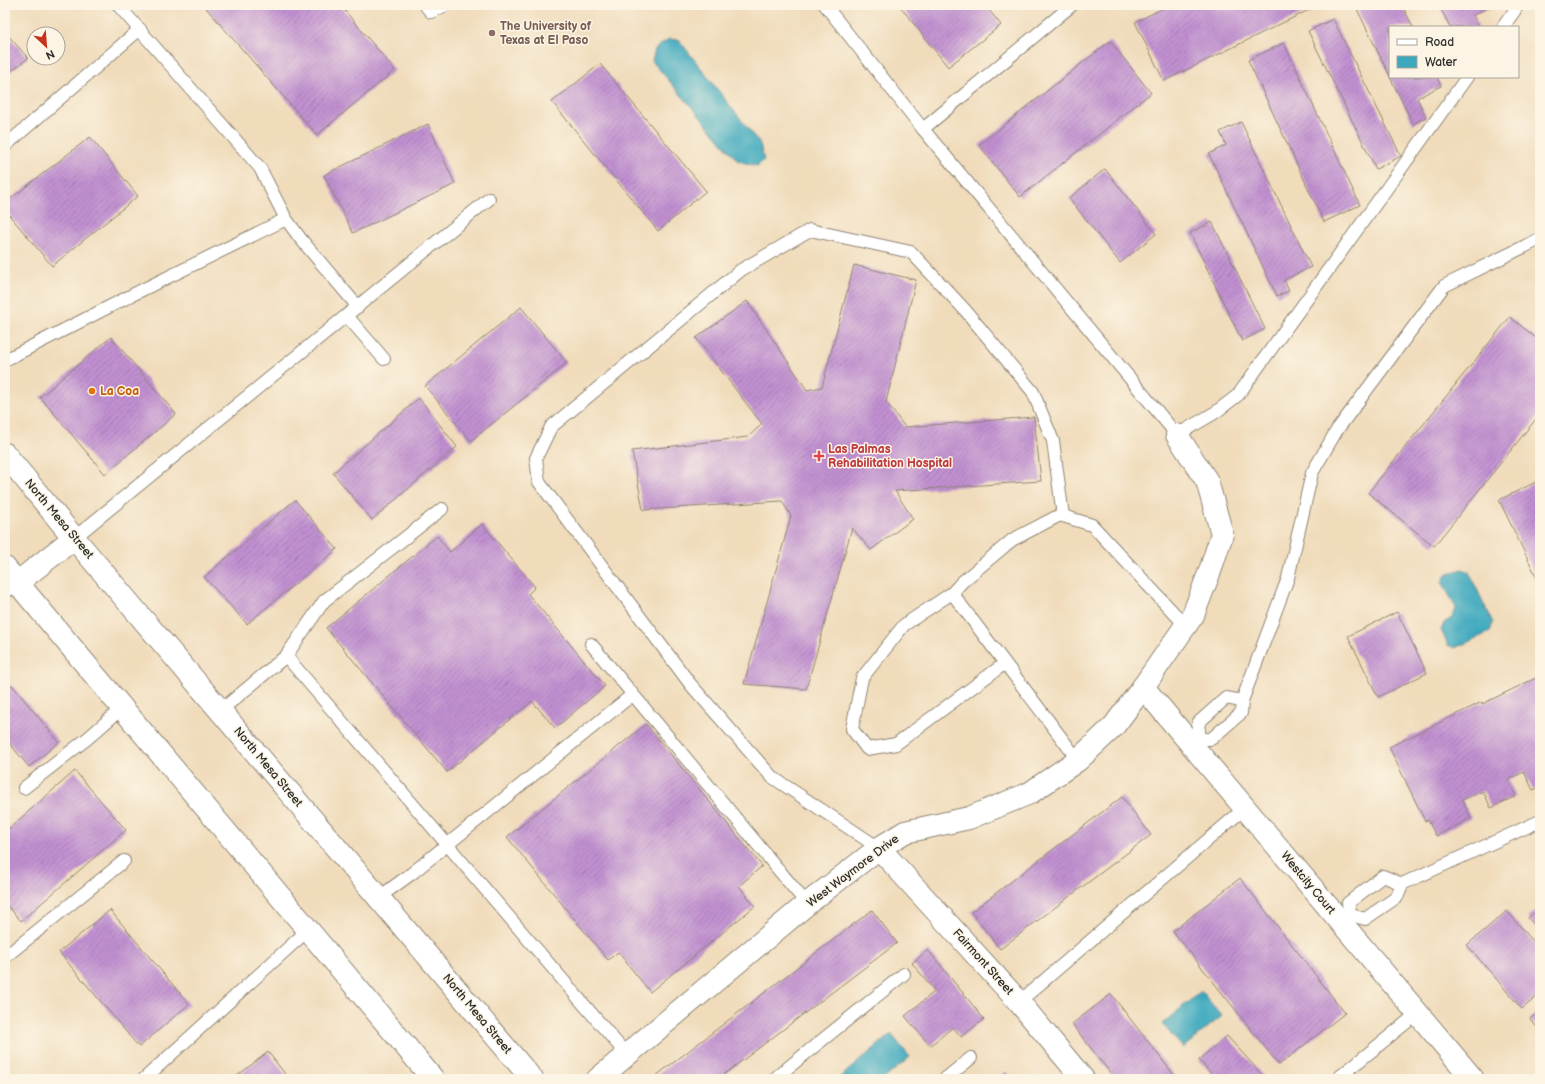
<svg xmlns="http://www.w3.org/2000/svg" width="1545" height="1084" viewBox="0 0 1545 1084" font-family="'Balsamiq Sans',sans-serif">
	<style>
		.water { fill: #3ea9be; stroke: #346a74 }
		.building { fill: url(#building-hatch) }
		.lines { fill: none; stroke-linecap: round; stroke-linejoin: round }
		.service-casing { stroke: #8e8473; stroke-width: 14 }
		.minor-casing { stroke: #8e8473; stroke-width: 24 }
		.primary-casing { stroke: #8e8473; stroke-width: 24 }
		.service { stroke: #fff; stroke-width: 12 }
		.minor { stroke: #fff; stroke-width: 22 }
		.primary { stroke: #fff; stroke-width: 22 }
		.education-dot { fill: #8d6e63; stroke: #fcf5e5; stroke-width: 1.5 }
		.food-dot { fill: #e8710a; stroke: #fcf5e5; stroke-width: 1.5 }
		.health-dot { fill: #e0444e; stroke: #fcf5e5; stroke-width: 1.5 }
		.labels { text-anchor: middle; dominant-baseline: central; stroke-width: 3; stroke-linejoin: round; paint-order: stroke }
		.education-label { font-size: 12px; font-weight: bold; fill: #785e54; stroke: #fcf5e5; text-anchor: start }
		.food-label { font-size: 12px; font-weight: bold; fill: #c56008; stroke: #fcf5e5; text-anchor: start }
		.health-label { font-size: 12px; font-weight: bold; fill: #be3a42; stroke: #fcf5e5; text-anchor: start }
		.street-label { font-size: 12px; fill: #2b2b2b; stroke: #fcf5e5 }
	</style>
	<defs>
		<pattern id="building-hatch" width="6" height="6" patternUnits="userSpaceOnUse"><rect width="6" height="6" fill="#c190d1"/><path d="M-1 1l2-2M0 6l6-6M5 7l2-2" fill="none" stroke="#9d76aa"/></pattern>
	</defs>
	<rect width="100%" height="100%" fill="#fcf5e5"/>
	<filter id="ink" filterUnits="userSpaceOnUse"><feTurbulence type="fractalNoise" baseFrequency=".025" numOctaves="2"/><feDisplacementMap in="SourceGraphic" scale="8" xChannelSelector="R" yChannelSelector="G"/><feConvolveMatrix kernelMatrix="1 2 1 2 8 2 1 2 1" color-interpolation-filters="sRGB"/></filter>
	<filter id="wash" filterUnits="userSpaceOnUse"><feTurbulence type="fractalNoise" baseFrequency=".012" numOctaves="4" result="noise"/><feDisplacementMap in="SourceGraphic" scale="16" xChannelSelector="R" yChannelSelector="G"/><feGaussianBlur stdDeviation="0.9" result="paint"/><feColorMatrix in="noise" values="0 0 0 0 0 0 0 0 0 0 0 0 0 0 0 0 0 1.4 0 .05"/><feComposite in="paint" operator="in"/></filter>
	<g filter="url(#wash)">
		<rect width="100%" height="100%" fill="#f0dcbb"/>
		<!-- water -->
		<g class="water">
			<polygon points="669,39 679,40 760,144 764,160 758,166 738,161 652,61 655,49"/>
			<polygon points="1462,569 1469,572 1493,623 1490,632 1455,648 1448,645 1441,630 1444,623 1453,617 1456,608 1442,582 1446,575"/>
			<polygon points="1201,991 1222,1016 1183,1048 1162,1024"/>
			<polygon points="891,1034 910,1057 884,1079 838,1079"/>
		</g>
		<g id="blocks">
			<!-- building -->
			<g class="building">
				<polygon points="209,5 340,5 395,70 317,135 206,8"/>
				<polygon points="899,5 985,5 1001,25 948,67"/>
				<polygon points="1170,5 1311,5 1313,8 1164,81 1135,22"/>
				<polygon points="1365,5 1402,5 1413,27 1390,27 1390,77 1437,77 1441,86 1417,98 1426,117 1413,124 1357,9"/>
				<polygon points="1439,5 1494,5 1473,15 1479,27 1450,27"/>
				<polygon points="1333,19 1401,156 1376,169 1308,31"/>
				<polygon points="5,32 28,58 5,76"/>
				<polygon points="1110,41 1151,93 1020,197 979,145"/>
				<polygon points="1284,43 1360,205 1324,222 1248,60"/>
				<polygon points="600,64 706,191 658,231 552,102"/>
				<polygon points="1241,122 1311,267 1284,280 1289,291 1277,296 1209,154 1226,145 1220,132"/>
				<polygon points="428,124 455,184 353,233 324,175"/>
				<polygon points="90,137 138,196 52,266 5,210 5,203"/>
				<polygon points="1105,169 1156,234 1120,263 1069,198"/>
				<polygon points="1212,222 1265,329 1242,341 1190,233"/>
				<polygon points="854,265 916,280 886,402 905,427 1034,417 1041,481 895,491 913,519 871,550 852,528 806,689 744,684 791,516 782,501 643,510 632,451 748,437 762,424 696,338 747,301 807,390 822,387"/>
				<polygon points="521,307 567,363 471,441 425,386"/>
				<polygon points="1510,317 1540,341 1540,414 1434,546 1368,493"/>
				<polygon points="111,337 176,414 105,474 40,397"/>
				<polygon points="419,398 457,447 372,520 333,473"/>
				<polygon points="1540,480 1540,584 1499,500"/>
				<polygon points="295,500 337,549 247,624 204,577"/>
				<polygon points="482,524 535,587 528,594 605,686 555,728 532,701 447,772 326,628 437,536 450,552"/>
				<polygon points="1397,612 1427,673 1378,697 1348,636"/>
				<polygon points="1540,676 1540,787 1533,790 1524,772 1508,780 1516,796 1491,808 1483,791 1462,800 1471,818 1436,836 1428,820 1425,821 1389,747 1482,702 1482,704"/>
				<polygon points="12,685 59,742 29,767 5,738 5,691"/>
				<polygon points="646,724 762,866 739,886 755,906 650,992 618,952 608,960 507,837"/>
				<polygon points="75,771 126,830 21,921 5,903 5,832"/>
				<polygon points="1122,797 1151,835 1000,949 971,912"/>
				<polygon points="1240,878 1345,1013 1279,1065 1173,931"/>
				<polygon points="1540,908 1540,931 1528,918"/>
				<polygon points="110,910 189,1004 139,1047 59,952"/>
				<polygon points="872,910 897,943 718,1079 652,1079"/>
				<polygon points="1507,911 1540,949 1540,994 1522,1009 1467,945"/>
				<polygon points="928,950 984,1019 961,1037 953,1027 930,1046 905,1016 935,991 912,963"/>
				<polygon points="1111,994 1177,1079 1115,1079 1072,1024"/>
				<polygon points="1540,1011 1540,1031 1530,1019"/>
				<polygon points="1227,1036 1266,1079 1216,1079 1199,1060"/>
				<polygon points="268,1052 289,1079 233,1079"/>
				<polygon points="1006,1072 1012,1079 998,1079"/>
			</g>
		</g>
	</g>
	<g filter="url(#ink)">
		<use href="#blocks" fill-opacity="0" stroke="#8e8473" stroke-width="1"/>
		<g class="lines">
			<defs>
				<g id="service">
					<polyline points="118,5 260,168 286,219 300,238 358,307"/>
					<polyline points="425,5 431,12 446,5"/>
					<polyline points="825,5 923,129 1177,435 1216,412 1238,395 1467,77"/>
					<polyline points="1503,27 1515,10 1515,5"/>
					<polyline points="923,129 1072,5"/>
					<polyline points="5,146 140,29"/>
					<polyline points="347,316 384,359"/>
					<polyline points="5,360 142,290 286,219"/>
					<polyline points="74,538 489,199"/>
					<polyline points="5,593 17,583"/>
					<polyline points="952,593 904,625 862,678 852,729 867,749 896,744 1004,664"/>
					<polyline points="591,644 807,904"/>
					<polyline points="286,656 324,601 442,509"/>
					<polygon points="1226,698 1242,701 1241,713 1211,739 1200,739 1198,723"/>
					<polyline points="1242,701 1288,578 1312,473 1337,430 1444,286 1540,239"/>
					<polyline points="220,711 286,656 627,1055"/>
					<polyline points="1078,760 952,593 962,582 1012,540 1060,515 1092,525 1186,626"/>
					<polyline points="24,788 88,738 122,708"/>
					<polyline points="879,848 772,777 691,685 539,482 536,458 551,427 741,270 810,230 911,252 965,310 1033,392 1053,441 1063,516"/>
					<polyline points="378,898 411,874 632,695"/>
					<polyline points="1351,915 1348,903 1383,876 1402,884"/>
					<polyline points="1340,921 1351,915 1365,919 1397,897 1402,884 1540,821"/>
					<polyline points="5,957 124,861"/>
					<polyline points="1019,1002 1245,808"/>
					<polyline points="144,1079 308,930"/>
					<polyline points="774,1079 904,974"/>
					<polyline points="945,1079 971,1058"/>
					<polyline points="1337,1079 1418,1013"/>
				</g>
				<g id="minor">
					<polyline points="1143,687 1473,1079"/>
					<polyline points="879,848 1019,1002 1083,1079"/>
					<polyline points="598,1079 807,904 879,848 905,832 969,818 1030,793 1078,760 1114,726 1143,687 1193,615 1210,571 1222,534 1207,481 1177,435"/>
				</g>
				<g id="primary">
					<polyline points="5,454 74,538 532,1079"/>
					<polyline points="5,568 433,1079"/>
					<polyline points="17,583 74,538"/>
				</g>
			</defs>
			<!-- service casing -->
			<use href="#service" class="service-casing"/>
			<!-- minor casing -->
			<use href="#minor" class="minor-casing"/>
			<!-- primary casing -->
			<use href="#primary" class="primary-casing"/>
			<!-- service -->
			<use href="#service" class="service"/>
			<!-- minor -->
			<use href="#minor" class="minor"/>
			<!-- primary -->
			<use href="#primary" class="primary"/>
		</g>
	</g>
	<!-- markers -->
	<circle class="education-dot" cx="492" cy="33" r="4"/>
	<circle class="food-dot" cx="92" cy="391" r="4"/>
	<path class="health-dot" d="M817 450h4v4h4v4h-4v4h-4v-4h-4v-4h4z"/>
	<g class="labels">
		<!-- education labels -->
		<g class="education-label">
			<text x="500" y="26">The University of<tspan x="500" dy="14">Texas at El Paso</tspan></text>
		</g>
		<!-- food labels -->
		<g class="food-label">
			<text x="100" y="391">La Coa</text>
		</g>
		<!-- health labels -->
		<g class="health-label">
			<text x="828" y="449">Las Palmas<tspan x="828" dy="14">Rehabilitation Hospital</tspan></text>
		</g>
		<!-- street labels -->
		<g class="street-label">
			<text transform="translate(59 519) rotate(50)">North Mesa Street</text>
			<text transform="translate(268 767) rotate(50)">North Mesa Street</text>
			<text transform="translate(853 871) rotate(-37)">West Waymore Drive</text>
			<text transform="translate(1308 883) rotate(50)">Westcity Court</text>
			<text transform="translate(983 962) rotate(48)">Fairmont Street</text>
			<text transform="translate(477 1014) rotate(50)">North Mesa Street</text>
		</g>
	</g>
	<!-- margin -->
	<rect width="1545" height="1084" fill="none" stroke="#fcf5e5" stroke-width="20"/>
	<!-- legend -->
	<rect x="1389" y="26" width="130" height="52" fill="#fcf5e5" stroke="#a8a49b"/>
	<rect x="1397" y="39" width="20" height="6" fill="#ffffff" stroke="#a8a49b"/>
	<text x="1425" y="46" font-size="12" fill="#2b2b2b">Road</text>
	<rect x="1397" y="56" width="20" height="12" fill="#3ea9be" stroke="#a8a49b"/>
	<text x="1425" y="66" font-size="12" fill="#2b2b2b">Water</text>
	<!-- north arrow -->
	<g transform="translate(46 46) rotate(154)"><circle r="19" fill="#fcf5e5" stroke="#a8a49b"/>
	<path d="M0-3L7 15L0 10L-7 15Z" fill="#c8321e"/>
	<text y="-6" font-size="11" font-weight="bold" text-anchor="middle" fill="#2b2b2b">N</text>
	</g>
</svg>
